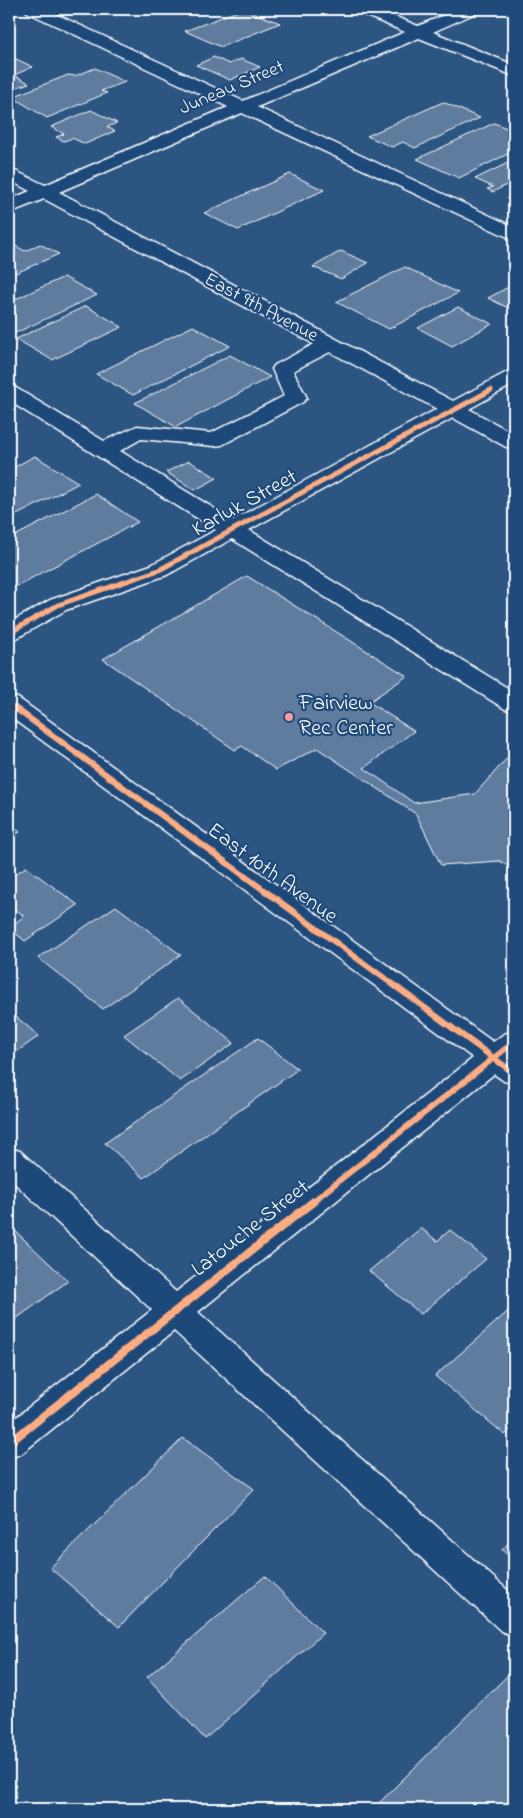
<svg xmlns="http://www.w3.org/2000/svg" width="523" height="1818" viewBox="0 0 523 1818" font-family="'Indie Flower',sans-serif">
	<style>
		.building { fill: #5e7c9f; stroke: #fff }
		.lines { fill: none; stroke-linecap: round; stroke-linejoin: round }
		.minor-casing { stroke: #fff; stroke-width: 3 }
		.minor { fill: #1f4a7a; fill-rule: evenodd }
		.cycleway-far2-casing { stroke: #1f4a7a; stroke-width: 8 }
		.cycleway-far1-casing { stroke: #1f4a7a; stroke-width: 9 }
		.cycleway-casing { stroke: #1f4a7a; stroke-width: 11 }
		.cycleway-far2 { stroke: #ffac80; stroke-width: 5 }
		.cycleway-far1 { stroke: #ffac80; stroke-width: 6 }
		.cycleway { stroke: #ffac80; stroke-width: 8 }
		.poi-dot { fill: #ff9aa2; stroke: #1f4a7a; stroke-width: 2 }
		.labels { text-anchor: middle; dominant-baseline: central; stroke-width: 4.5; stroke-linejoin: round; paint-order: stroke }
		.far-street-label { font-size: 19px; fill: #fff; stroke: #1f4a7a }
		.street-label { font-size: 22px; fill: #fff; stroke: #1f4a7a }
		.poi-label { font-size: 22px; fill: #fff; stroke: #1f4a7a; text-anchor: start }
	</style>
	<rect width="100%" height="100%" fill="#2c5582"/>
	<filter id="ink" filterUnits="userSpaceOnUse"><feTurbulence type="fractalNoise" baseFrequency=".02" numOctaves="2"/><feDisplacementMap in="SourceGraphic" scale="10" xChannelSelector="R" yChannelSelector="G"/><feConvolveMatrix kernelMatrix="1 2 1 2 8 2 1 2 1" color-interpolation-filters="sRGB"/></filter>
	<g filter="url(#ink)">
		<!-- building -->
		<g class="building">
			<polygon points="243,9 280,23 221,47 185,31"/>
			<polygon points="214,57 229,64 241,59 260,67 230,80 196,65"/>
			<polygon points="16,59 33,67 14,75 29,83 9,90 9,61"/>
			<polygon points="95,68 125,82 101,91 107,93 47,118 12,97 68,75 75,76"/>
			<polygon points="443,102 480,118 415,148 403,142 392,147 367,136"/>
			<polygon points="91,110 117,123 107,127 115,131 85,144 72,138 64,141 56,137 64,134 51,127"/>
			<polygon points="494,123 514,131 514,151 459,178 417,159"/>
			<polygon points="514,160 514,181 493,192 487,189 493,187 475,179"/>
			<polygon points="290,174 324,190 238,230 204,213"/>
			<polygon points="40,244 59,254 9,276 9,247 14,245 25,251"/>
			<polygon points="341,251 368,263 341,279 313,267"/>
			<polygon points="405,267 458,293 389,329 336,302"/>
			<polygon points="64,277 97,295 9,336 9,302"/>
			<polygon points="514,284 514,311 488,298"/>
			<polygon points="86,306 122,327 52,360 16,339"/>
			<polygon points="458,307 492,324 452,346 418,328"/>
			<polygon points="193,326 230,346 133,395 96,374"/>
			<polygon points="230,355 270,377 176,427 135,403"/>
			<polygon points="35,456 79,483 9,519 9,470"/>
			<polygon points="189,461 217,478 195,490 166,472"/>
			<polygon points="96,494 138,522 9,590 9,539"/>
			<polygon points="247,576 407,676 369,702 414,731 364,768 414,803 475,794 509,756 514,759 514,870 500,861 441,865 416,814 317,748 276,770 242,746 235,750 103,659"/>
			<polygon points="9,823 20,832 9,838"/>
			<polygon points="26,867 78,905 25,941 9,928 24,916 9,904 9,878"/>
			<polygon points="116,906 181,955 103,1009 38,958"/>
			<polygon points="178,998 234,1043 180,1081 124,1035"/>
			<polygon points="9,1011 39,1036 9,1057"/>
			<polygon points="258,1038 298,1069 144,1178 105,1143"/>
			<polygon points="9,1225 68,1281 9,1324"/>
			<polygon points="421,1228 437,1241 450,1230 486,1259 421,1314 369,1271"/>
			<polygon points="514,1306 514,1426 505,1435 435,1376"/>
			<polygon points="183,1438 254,1489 119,1627 50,1568"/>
			<polygon points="514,1537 514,1560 502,1550"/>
			<polygon points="265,1576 323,1633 205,1739 147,1677"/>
			<polygon points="514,1669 514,1795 501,1809 373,1809"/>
		</g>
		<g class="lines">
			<defs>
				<g id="minor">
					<path d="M25 9H45L243 101 405 32 357 12 355 9H376L418 26 459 9H480L478 12 433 32 514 65V76L419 38 257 107 514 227V240L242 113 59 192 453 401 507 372 514 370V384L469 409 514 434V448L506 447 453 418 249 530 514 692V711L505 709 232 539 167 575 66 610 17 638 9 640V623L50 600 151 565 216 530 9 401V386L16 388 104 441 137 426 211 433 284 396 272 369 275 365 314 344 44 199 9 213V200L30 191 9 180V168L45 185 228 107 27 12ZM330 352 437 409 233 520 120 451 141 439 214 446 222 445 303 402 307 398 293 371Z"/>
					<polygon points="9,696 18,698 493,1042 504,1034 514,1031 514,1084 504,1081 494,1074 198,1312 514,1596 514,1636 501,1631 174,1331 21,1454 9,1458 9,1423 152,1310 9,1178 9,1148 20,1151 176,1292 473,1058 9,716"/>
				</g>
			</defs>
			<!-- minor casing -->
			<use href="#minor" class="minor-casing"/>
			<!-- minor -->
			<use href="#minor" class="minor"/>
			<defs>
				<g id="cycleway-far2">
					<polyline points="9,633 58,605 159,570 491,390"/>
					<polyline points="9,704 17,710"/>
				</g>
				<g id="cycleway-far1">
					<polyline points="15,708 514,1073"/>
					<polyline points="312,1202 514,1042"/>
				</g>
				<polyline id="cycleway" points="9,1443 314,1201"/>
			</defs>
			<!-- cycleway-far2 casing -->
			<use href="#cycleway-far2" class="cycleway-far2-casing"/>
			<!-- cycleway-far1 casing -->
			<use href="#cycleway-far1" class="cycleway-far1-casing"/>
			<!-- cycleway casing -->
			<use href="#cycleway" class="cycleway-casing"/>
			<!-- cycleway-far2 -->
			<use href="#cycleway-far2" class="cycleway-far2"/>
			<!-- cycleway-far1 -->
			<use href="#cycleway-far1" class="cycleway-far1"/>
			<!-- cycleway -->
			<use href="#cycleway" class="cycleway"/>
		</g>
	</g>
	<!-- markers -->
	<circle class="poi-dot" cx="289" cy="717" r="5"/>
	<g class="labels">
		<!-- far-street labels -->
		<g class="far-street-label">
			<text transform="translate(232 88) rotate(-23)">Juneau Street</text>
			<text transform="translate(261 308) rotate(28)">East 9th Avenue</text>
		</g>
		<!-- street labels -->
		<g class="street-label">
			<text transform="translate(245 504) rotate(-29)">Karluk Street</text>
			<text transform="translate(272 874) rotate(36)">East 10th Avenue</text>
			<text transform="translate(251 1229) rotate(-38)">Latouche Street</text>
		</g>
		<!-- poi labels -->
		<g class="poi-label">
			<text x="299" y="704">Fairview<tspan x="299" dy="25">Rec Center</tspan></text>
		</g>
	</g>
	<!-- margin -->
	<rect width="523" height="1818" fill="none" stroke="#1f4a7a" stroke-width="30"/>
	<rect x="15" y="15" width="493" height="1788" fill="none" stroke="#fff" stroke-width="2" filter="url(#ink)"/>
</svg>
